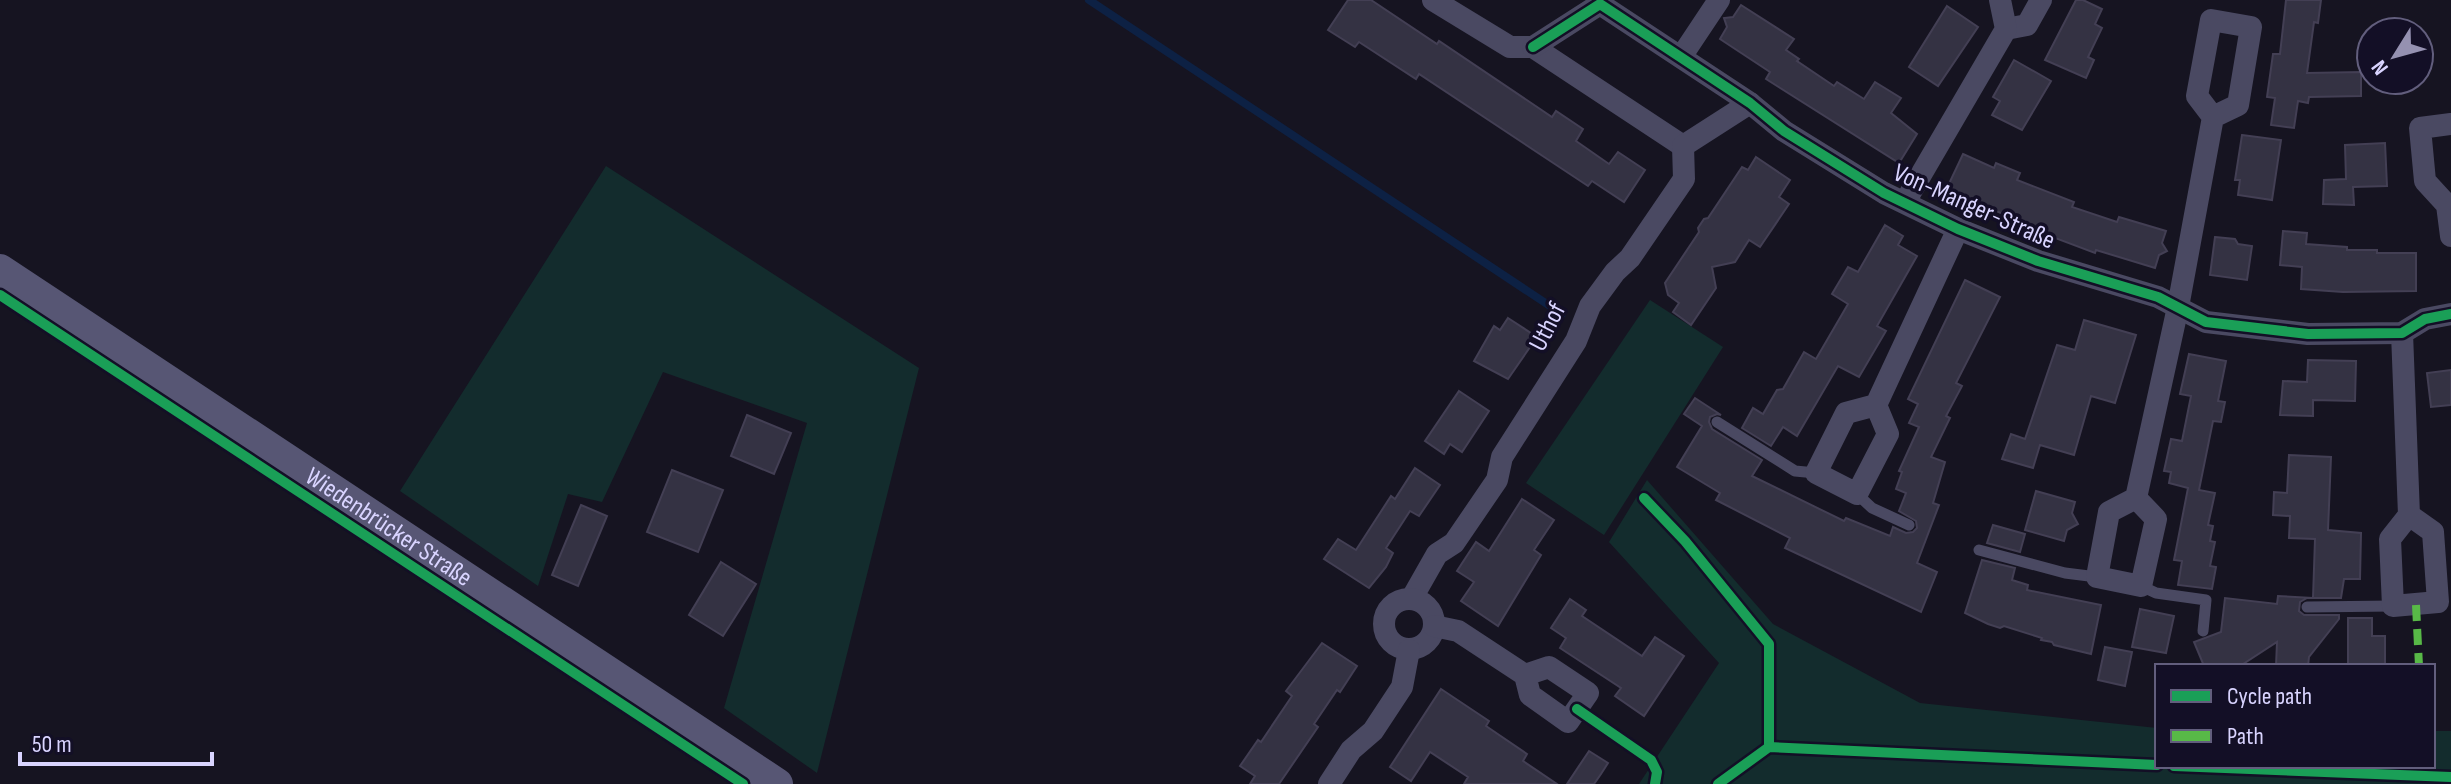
<svg xmlns="http://www.w3.org/2000/svg" width="2451" height="784" viewBox="0 0 2451 784" font-family="'Sofia Sans Condensed',sans-serif">
	<style>
		.green { fill: #132c2d }
		.lines { fill: none; stroke-linecap: round; stroke-linejoin: round }
		.stream { stroke: #0d2144; stroke-width: 8 }
		.building { fill: #343243; stroke: #433f54; stroke-width: 2 }
		.lane { stroke: #4a4962; stroke-width: 11 }
		.street { stroke: #4a4962; stroke-width: 22 }
		.secondary { stroke: #575674; stroke-width: 32 }
		.quiet { stroke: #58b947; stroke-width: 8; stroke-dasharray: 16 8; stroke-linecap: butt }
		.cycleway-casing { stroke: #130f26; stroke-width: 15 }
		.cycleway { stroke: #1a9f57; stroke-width: 10 }
		.labels { text-anchor: middle; dominant-baseline: central; stroke-width: 7; stroke-linejoin: round; paint-order: stroke }
		.street-label { font-size: 26px; fill: #d9d4ff; stroke: #130f26 }
	</style>
	<rect width="100%" height="100%" fill="#161421"/>
	<!-- green -->
	<g class="green">
		<polygon points="606,166 919,368 817,773 724,708 807,423 663,372 602,502 568,494 538,586 400,491"/>
		<polygon points="1650,300 1723,347 1604,535 1526,483"/>
		<polygon points="1647,480 1773,624 1920,703 2157,728 2157,766 2433,766 2433,731 2451,731 2451,784 1639,784 1719,663 1609,542"/>
	</g>
	<g class="lines">
		<!-- stream -->
		<polyline class="stream" points="1089,0 1562,314"/>
	</g>
	<!-- building -->
	<g class="building">
		<polygon points="1348,0 1371,0 1437,44 1439,41 1552,117 1556,111 1583,129 1576,141 1609,164 1618,152 1645,170 1624,202 1592,181 1588,186 1419,74 1416,79 1359,42 1355,47 1328,30"/>
		<polygon points="2076,0 2083,0 2102,9 2095,24 2102,28 2088,57 2094,60 2086,78 2045,60"/>
		<polygon points="2286,0 2321,0 2318,23 2314,22 2307,73 2361,72 2361,96 2309,97 2308,103 2298,101 2294,128 2271,125 2275,98 2267,97 2273,54 2280,54"/>
		<polygon points="1741,5 1794,39 1786,50 1799,59 1797,61 1834,86 1837,82 1864,99 1875,82 1901,98 1891,113 1917,134 1899,163 1766,79 1770,72 1720,39 1727,27 1724,18 1733,17"/>
		<polygon points="1947,6 1978,27 1938,86 1909,67"/>
		<polygon points="2014,60 2051,81 2022,130 1992,115 2000,101 1993,97"/>
		<polygon points="2242,135 2281,140 2272,200 2238,195 2240,180 2235,180"/>
		<polygon points="2385,143 2387,186 2353,187 2354,205 2323,204 2324,180 2346,179 2345,145"/>
		<polygon points="1963,154 1994,168 1996,163 2020,173 2017,180 2074,202 2072,207 2117,222 2119,217 2166,231 2162,243 2167,251 2159,255 2155,268 2096,250 2095,253 2002,218 2003,214 1967,197 1962,198 1947,188"/>
		<polygon points="1756,157 1790,180 1779,197 1789,204 1760,247 1749,240 1735,262 1712,267 1716,288 1691,325 1673,312 1679,303 1668,295 1665,283 1699,232 1698,228 1704,219 1708,218 1742,167 1748,170"/>
		<polygon points="1885,225 1903,236 1898,245 1917,256 1877,326 1886,331 1859,377 1838,366 1797,436 1783,427 1771,446 1742,428 1753,408 1763,414 1777,390 1783,389 1804,352 1816,359 1848,304 1832,294 1848,267 1858,272"/>
		<polygon points="2283,231 2307,233 2306,244 2347,247 2347,250 2377,250 2377,253 2416,253 2416,291 2343,292 2301,289 2302,267 2280,265"/>
		<polygon points="2215,237 2235,239 2238,244 2252,246 2247,280 2210,275"/>
		<polygon points="1965,280 2000,297 1956,383 1962,386 1946,416 1950,418 1931,457 1945,462 1933,503 1939,505 1917,563 1937,572 1921,612 1785,548 1790,538 1716,500 1720,493 1677,467 1702,426 1684,414 1695,398 1721,415 1717,414 1710,417 1709,422 1712,429 1762,460 1752,476 1844,521 1846,518 1890,536 1893,527 1906,533 1913,532 1917,528 1916,521 1899,511 1906,493 1896,489 1902,472 1899,471 1919,427 1909,423 1918,404 1908,399"/>
		<polygon points="1508,318 1537,337 1508,379 1474,361 1494,326 1500,330"/>
		<polygon points="2084,320 2136,335 2115,403 2091,396 2074,455 2040,445 2033,468 2002,459 2011,434 2025,439 2057,345 2075,350"/>
		<polygon points="2189,354 2226,361 2218,401 2225,402 2221,422 2213,421 2199,490 2215,493 2208,525 2213,526 2210,541 2215,542 2210,566 2216,567 2212,589 2178,585 2182,561 2174,560 2188,488 2169,483 2171,472 2164,471 2171,439 2182,441 2191,396 2180,394"/>
		<polygon points="2308,360 2356,361 2355,401 2313,400 2313,416 2280,415 2283,381 2307,382"/>
		<polygon points="2451,370 2451,405 2431,407 2427,373"/>
		<polygon points="1459,391 1489,411 1462,452 1450,444 1444,454 1425,441"/>
		<polygon points="747,415 791,433 774,474 731,456"/>
		<polygon points="2289,455 2331,457 2328,530 2361,533 2360,579 2344,579 2341,598 2307,598 2300,602 2299,611 2304,615 2339,615 2339,619 2309,657 2308,666 2276,666 2277,642 2240,666 2204,666 2194,642 2221,632 2225,598 2277,604 2278,596 2313,598 2315,539 2289,538 2290,516 2273,515 2274,492 2287,493"/>
		<polygon points="1415,468 1440,485 1419,516 1410,511 1386,548 1393,553 1386,567 1369,588 1324,559 1338,539 1356,550 1391,496 1395,499"/>
		<polygon points="672,470 723,490 698,552 647,532"/>
		<polygon points="2036,491 2075,502 2072,513 2078,524 2067,530 2064,541 2025,530"/>
		<polygon points="1522,499 1554,520 1534,550 1541,555 1498,626 1461,601 1474,582 1457,571 1476,542 1489,551"/>
		<polygon points="581,505 607,516 578,586 552,575"/>
		<polygon points="1993,525 2025,534 2020,552 1987,543"/>
		<polygon points="1982,560 2015,568 2012,580 2028,585 2027,590 2101,605 2091,654 2054,645 2052,642 2041,640 2042,638 2004,626 2000,628 1988,624 1965,613"/>
		<polygon points="721,562 756,584 723,636 689,615"/>
		<polygon points="1570,599 1586,610 1582,616 1642,656 1655,637 1684,656 1644,716 1615,696 1621,688 1560,648 1566,638 1551,628"/>
		<polygon points="2140,609 2174,616 2166,653 2132,647"/>
		<polygon points="2348,618 2372,618 2372,636 2385,636 2385,666 2348,666"/>
		<polygon points="1322,643 1357,666 1340,692 1337,690 1314,724 1318,727 1279,784 1250,784 1255,776 1240,766 1258,740 1261,742 1292,696 1286,691"/>
		<polygon points="2105,647 2132,652 2125,686 2098,680"/>
		<polygon points="1441,689 1489,721 1486,726 1527,754 1523,761 1557,784 1464,784 1468,777 1430,752 1411,781 1390,767"/>
		<polygon points="1589,751 1608,763 1601,774 1594,784 1567,784"/>
	</g>
	<g class="lines">
		<!-- lane -->
		<g class="lane">
			<polyline points="1717,422 1795,471 1816,473"/>
			<polyline points="1857,494 1872,508 1909,525"/>
			<polyline points="1979,550 2065,573 2097,577"/>
			<polyline points="2141,586 2156,593 2206,600 2203,631"/>
			<polyline points="2307,607 2393,606"/>
		</g>
		<!-- street -->
		<g class="street">
			<polyline points="1433,0 1510,47 1533,47 1683,146"/>
			<polyline points="2006,29 2027,25 2041,0"/>
			<polyline points="1533,47 1600,4 1750,103 1784,131 1884,193 1958,229 2038,261 2158,297 2206,322 2308,334 2402,333 2425,319 2451,314"/>
			<polyline points="1681,57 1719,0"/>
			<polyline points="2451,124 2420,128 2425,181 2447,205 2451,236"/>
			<polyline points="1905,202 2006,29 2000,0"/>
			<polyline points="2402,333 2409,515 2390,539 2393,606 2438,602 2433,532 2409,515"/>
			<polyline points="1876,405 1888,434 1857,494 1816,473 1846,413 1876,405 1958,229"/>
			<polyline points="2136,498 2156,519 2141,586 2097,577 2109,512 2136,498 2178,307 2213,117 2197,96 2211,20 2251,27 2238,105 2213,117"/>
			<polyline points="1412,598 1437,554 1454,543 1497,480 1502,457 1576,341 1590,306 1615,272 1630,258 1684,179 1683,146 1750,103"/>
			<circle cx="1409" cy="624" r="25"/>
			<polyline points="1434,626 1458,631 1525,675 1530,695 1568,722 1588,693 1549,667 1525,675"/>
			<polyline points="1329,784 1351,750 1373,731 1402,687 1409,650"/>
		</g>
		<!-- secondary -->
		<path class="secondary" id="s1" d="M0 270 777 784"/>
		<!-- quiet -->
		<polyline class="quiet" points="2416,605 2419,666"/>
		<defs>
			<g id="cycleway">
				<polyline points="1533,47 1600,4 1750,103 1784,131 1884,193 1958,229 2038,261 2158,297 2206,322 2308,334 2402,333 2425,319 2451,314"/>
				<polyline points="0,295 743,784"/>
				<polyline points="1644,498 1685,541 1769,644 1769,747"/>
				<polyline points="1577,709 1651,760 1657,772 1655,784"/>
				<polyline points="2174,766 2451,777"/>
				<polyline points="1718,784 1769,747 2157,765"/>
			</g>
		</defs>
		<!-- cycleway casing -->
		<use href="#cycleway" class="cycleway-casing"/>
		<!-- cycleway -->
		<use href="#cycleway" class="cycleway"/>
	</g>
	<g class="labels">
		<!-- street labels -->
		<g class="street-label">
			<text transform="translate(1974 207) rotate(24)">Von-Manger-Straße</text>
			<text transform="translate(1548 327) rotate(-63)">Uthof</text>
			<text stroke="none"><textPath href="#s1" startOffset="466">Wiedenbrücker Straße</textPath></text>
		</g>
	</g>
	<!-- legend -->
	<rect x="2155" y="664" width="280" height="104" fill="#130f26" stroke="#625e7d" stroke-width="2"/>
	<rect x="2171" y="690" width="40" height="12" fill="#1a9f57" stroke="#625e7d" stroke-width="2"/>
	<text x="2227" y="704" font-size="24" fill="#d9d4ff">Cycle path</text>
	<rect x="2171" y="730" width="40" height="12" fill="#58b947" stroke="#625e7d" stroke-width="2"/>
	<text x="2227" y="744" font-size="24" fill="#d9d4ff">Path</text>
	<!-- north arrow -->
	<g transform="translate(2395 56) rotate(233)"><circle r="38" fill="#130f26" stroke="#625e7d" stroke-width="2"/>
	<path d="M0-6L14 30L0 20L-14 30Z" fill="#9591b1"/>
	<text y="-12" font-size="22" font-weight="bold" text-anchor="middle" fill="#d9d4ff">N</text>
	</g>
	<!-- scale -->
	<path d="M20 752v12h192v-12" fill="none" stroke="#d9d4ff" stroke-width="4"/>
	<text x="32" y="752" font-size="24" fill="#d9d4ff" stroke="#130f26" stroke-width="6" paint-order="stroke">50 m</text>
</svg>
